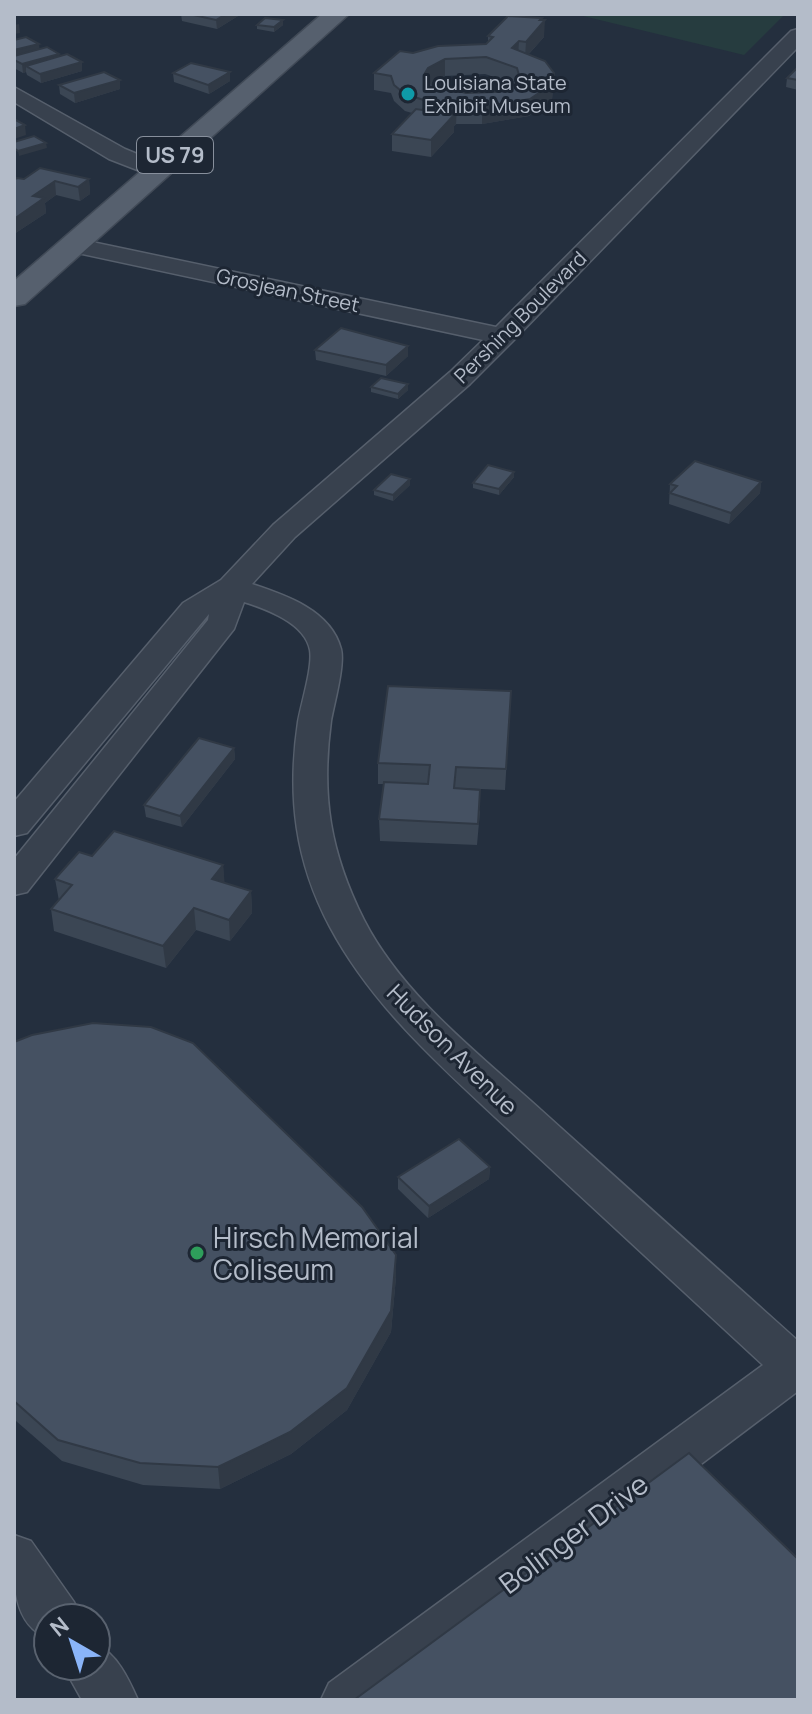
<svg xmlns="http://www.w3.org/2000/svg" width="812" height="1714" viewBox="0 0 812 1714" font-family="Manrope,sans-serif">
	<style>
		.green { fill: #263c3f }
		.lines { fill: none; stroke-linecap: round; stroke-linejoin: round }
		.minor-casing { stroke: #565f6c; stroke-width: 3 }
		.major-casing { stroke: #414a57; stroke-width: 3 }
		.minor { fill: #38414e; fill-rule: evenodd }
		.major { fill: #56606e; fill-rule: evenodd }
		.wall { fill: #3b4654; fill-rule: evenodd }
		.shaded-wall { fill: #303945 }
		.building { fill: #455162; stroke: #303945; stroke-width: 2; fill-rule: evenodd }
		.culture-dot { fill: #0f9aa8; stroke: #1d2633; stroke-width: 3 }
		.leisure-dot { fill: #2e9e5b; stroke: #1d2633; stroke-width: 3 }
		.labels { text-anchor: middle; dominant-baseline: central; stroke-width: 6; stroke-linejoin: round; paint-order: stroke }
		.far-poi-label { font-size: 20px; fill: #b4bcc9; stroke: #1d2633; text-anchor: start }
		.far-street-label { font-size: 20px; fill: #b4bcc9; stroke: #1d2633 }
		.shield { fill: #1d2633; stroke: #878f9c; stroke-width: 2 }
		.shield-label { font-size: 22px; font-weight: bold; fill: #b4bcc9 }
		.street-label { font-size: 24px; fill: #b4bcc9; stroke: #1d2633 }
		.near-poi-label { font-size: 28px; fill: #b4bcc9; stroke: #1d2633; text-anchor: start }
		.near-street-label { font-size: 28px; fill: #b4bcc9; stroke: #1d2633 }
	</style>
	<rect width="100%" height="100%" fill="#242f3e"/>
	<!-- green -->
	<polygon class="green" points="575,14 785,14 744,55"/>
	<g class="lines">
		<defs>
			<g id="minor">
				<path d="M798 29V47L512 342 470 384 295 537 252 584C285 595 331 610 341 649 345 665 334 704 331 721 321 796 330 852 364 920 403 996 479 1054 541 1110 626 1187 712 1264 798 1341V1391L388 1700H321L329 1683 763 1365C683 1291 603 1217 523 1143 453 1077 376 1013 330 927 295 861 287 796 298 722 301 704 313 667 310 650 305 623 266 609 244 602L234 629 27 892 14 895V859L208 620 209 614 27 833 14 836V802L183 603 221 580 273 525 450 372 483 340 73 252 64 250 61 245 64 240 73 238 496 327 791 31Z"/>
				<polygon points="14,87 125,149 166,166 170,171 166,176 158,178 109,159 14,102"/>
				<path d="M14 1535 31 1541 74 1602 81 1618H48V1638C8 1623 14 1569 14 1535Z"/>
				<path d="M96 1645C117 1653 129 1680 138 1700H82L63 1666H96Z"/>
			</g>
			<polygon id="major" points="322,14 349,14 25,304 14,306 14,281"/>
		</defs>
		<!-- minor casing -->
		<use href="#minor" class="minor-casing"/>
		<!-- major casing -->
		<use href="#major" class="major-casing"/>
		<!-- minor -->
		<use href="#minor" class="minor"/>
		<!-- major -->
		<use href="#major" class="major"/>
	</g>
	<!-- wall -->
	<g class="wall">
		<polygon points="181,14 238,14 238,16 217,29 182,21"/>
		<polygon points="283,20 283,25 274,32 257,29 257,25"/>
		<path d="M542 20 544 37 528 55 554 73 552 100 529 116 482 124H456L454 126V132L431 157 392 151V134L412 113 405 111 394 101 391 93 374 90V73L413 53 486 44 488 42V36ZM485 74 515 84 495 92 466 93 431 83 445 76Z"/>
		<polygon points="14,40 59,57 82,62 82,71 41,83 27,75 26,72 23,73 14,68"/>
		<polygon points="798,67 798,90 786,87 787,78"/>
		<polygon points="173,73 230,81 209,94 174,82"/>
		<polygon points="120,80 120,89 75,103 60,94 59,85"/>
		<polygon points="24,179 89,179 90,194 80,201 56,195 45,203 46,213 14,234 14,180"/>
		<polygon points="315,350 408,356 386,376 316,360"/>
		<polygon points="371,387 408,390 398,399 371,392"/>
		<polygon points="514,472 514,477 499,495 473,488 473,483"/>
		<polygon points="761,482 760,493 729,524 669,504 670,484"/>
		<polygon points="410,485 393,501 374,495 374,490"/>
		<polygon points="511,691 505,790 457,788 480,811 477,845 380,841 379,819 384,784 378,784 378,763"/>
		<polygon points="234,748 235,759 182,827 146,817 144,805"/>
		<polygon points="92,856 223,865 224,883 251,891 252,913 230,941 196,930 166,968 54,931 51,909 59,901 55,879"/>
		<polygon points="14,1042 396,1255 396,1277 391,1332 347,1410 291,1454 220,1489 143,1485 62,1461 16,1421 14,1418"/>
		<polygon points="490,1167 489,1179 428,1218 398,1189 398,1177"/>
	</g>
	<!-- shaded-wall -->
	<g class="shaded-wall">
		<polygon points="226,14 238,14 238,16 217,29 216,20"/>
		<polygon points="542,18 542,24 545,20 544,37 525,58 526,42"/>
		<polygon points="283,20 283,25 274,32 274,27"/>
		<polygon points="19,24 20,33 14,34 14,25"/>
		<polygon points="519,41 518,57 512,48"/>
		<polygon points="39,44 40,53 14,60 14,50"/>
		<polygon points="59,54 60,63 26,66 26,72 23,73 22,64"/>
		<polygon points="445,59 445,76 428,84 425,73 428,68"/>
		<polygon points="82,62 82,71 41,83 40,74"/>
		<polygon points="230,72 230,81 209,94 208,85"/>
		<polygon points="554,73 552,100 529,116 482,124 482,107"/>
		<polygon points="120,80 120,89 75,103 74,93"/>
		<polygon points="457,107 456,124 454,126 454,132 431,157 431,140 449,114"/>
		<polygon points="25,125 26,135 14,139 14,129"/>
		<polygon points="46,143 47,148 19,156 18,151"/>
		<polygon points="89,179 90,194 80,201 78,187"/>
		<polygon points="55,181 56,195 45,203 46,213 14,234 14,219 33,196"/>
		<polygon points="408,346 408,356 386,376 386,365"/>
		<polygon points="408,384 408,390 398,399 398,394"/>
		<polygon points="514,472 514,477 499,495 499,489"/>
		<polygon points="410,479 410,485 393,501 393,495"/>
		<polygon points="761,482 760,493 729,524 731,513"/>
		<polygon points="234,748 235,759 182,827 180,816"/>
		<polygon points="223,865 225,887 212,879"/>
		<polygon points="251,891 252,913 230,941 229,920"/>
		<polygon points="194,908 196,930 166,968 163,946"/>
		<polygon points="490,1167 489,1179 428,1218 429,1206"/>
		<polygon points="396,1255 396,1277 391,1332 347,1410 291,1454 220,1489 218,1467"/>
	</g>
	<!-- building -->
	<g class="building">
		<polygon points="189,14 226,14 216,20"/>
		<path d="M508 16 542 18 540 20H545L526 42 519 41 512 48 545 61 554 73 552 84 530 99 482 107H457L449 114 454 115 431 140 392 134 416 109 422 110 430 102 405 94 394 85 391 76 374 73 400 51 413 53 438 46 486 44 493 37 488 36ZM486 57 517 68 520 79 515 84 495 92 466 93 431 84 425 73 428 68 445 59Z"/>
		<polygon points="265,18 283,20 274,27 257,25"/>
		<polygon points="26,37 39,44 14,50 14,40"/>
		<polygon points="47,47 59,54 22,64 14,60 14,56"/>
		<polygon points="67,54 82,62 40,74 26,66"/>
		<polygon points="191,63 230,72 208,85 173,73"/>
		<polygon points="798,67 798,80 787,78"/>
		<polygon points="104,72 120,80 74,93 59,85"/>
		<polygon points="14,119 25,125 14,129"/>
		<polygon points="34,136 46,143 18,151 14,148 14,142"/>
		<polygon points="40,168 89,179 78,187 55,181 33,196 44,198 14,219 14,180 17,178 24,179"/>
		<polygon points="341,328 408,346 386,365 315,350"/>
		<polygon points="381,378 408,384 398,394 371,387"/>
		<polygon points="695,461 761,482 731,513 670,493 677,486 670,484"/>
		<polygon points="488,465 514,472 499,489 473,483"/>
		<polygon points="391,474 410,479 393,495 374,490"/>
		<polygon points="388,686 511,691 506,769 456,767 454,788 480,790 478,824 379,819 384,782 428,784 430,765 378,763"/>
		<polygon points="199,738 234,748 180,816 144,805"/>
		<polygon points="114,831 223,865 212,879 251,891 229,920 194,908 163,946 51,909 72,885 55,879 79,852 92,856"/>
		<polygon points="93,1023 151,1027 193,1043 362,1207 396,1255 391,1311 347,1388 290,1432 218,1467 140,1463 58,1440 14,1401 14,1042 32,1035"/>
		<polygon points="459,1139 490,1167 429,1206 398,1177"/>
		<polygon points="689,1453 798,1559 798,1700 354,1700"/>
	</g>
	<!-- markers -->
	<circle class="culture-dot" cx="408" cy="94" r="8"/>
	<circle class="leisure-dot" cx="197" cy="1253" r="8"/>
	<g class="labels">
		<!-- far-poi labels -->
		<g class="far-poi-label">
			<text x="424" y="82">Louisiana State<tspan x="424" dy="23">Exhibit Museum</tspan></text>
		</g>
		<!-- far-street labels -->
		<g class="far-street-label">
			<text transform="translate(288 290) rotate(12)">Grosjean Street</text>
			<text transform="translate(520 317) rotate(-45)">Pershing Boulevard</text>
		</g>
		<!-- shield labels -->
		<rect class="shield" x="137" y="137" width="76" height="36" rx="6"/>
		<g class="shield-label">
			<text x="175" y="155">US 79</text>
		</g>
		<!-- street labels -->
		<g class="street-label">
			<text transform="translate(453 1049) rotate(45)">Hudson Avenue</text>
		</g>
		<!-- near-poi labels -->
		<g class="near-poi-label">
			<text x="213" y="1237">Hirsch Memorial<tspan x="213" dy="32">Coliseum</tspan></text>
		</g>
		<!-- near-street labels -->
		<g class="near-street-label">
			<text transform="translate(573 1533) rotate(-37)">Bolinger Drive</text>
		</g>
	</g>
	<!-- border -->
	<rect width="812" height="1714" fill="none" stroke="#b4bcc9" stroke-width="32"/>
	<!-- north arrow -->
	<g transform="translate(72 1642) rotate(321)"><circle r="38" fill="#1d2633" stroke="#59626f" stroke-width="2"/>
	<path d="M0-6L14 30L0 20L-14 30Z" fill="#8ab4f8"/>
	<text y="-12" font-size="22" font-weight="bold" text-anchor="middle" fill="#b4bcc9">N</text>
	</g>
</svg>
